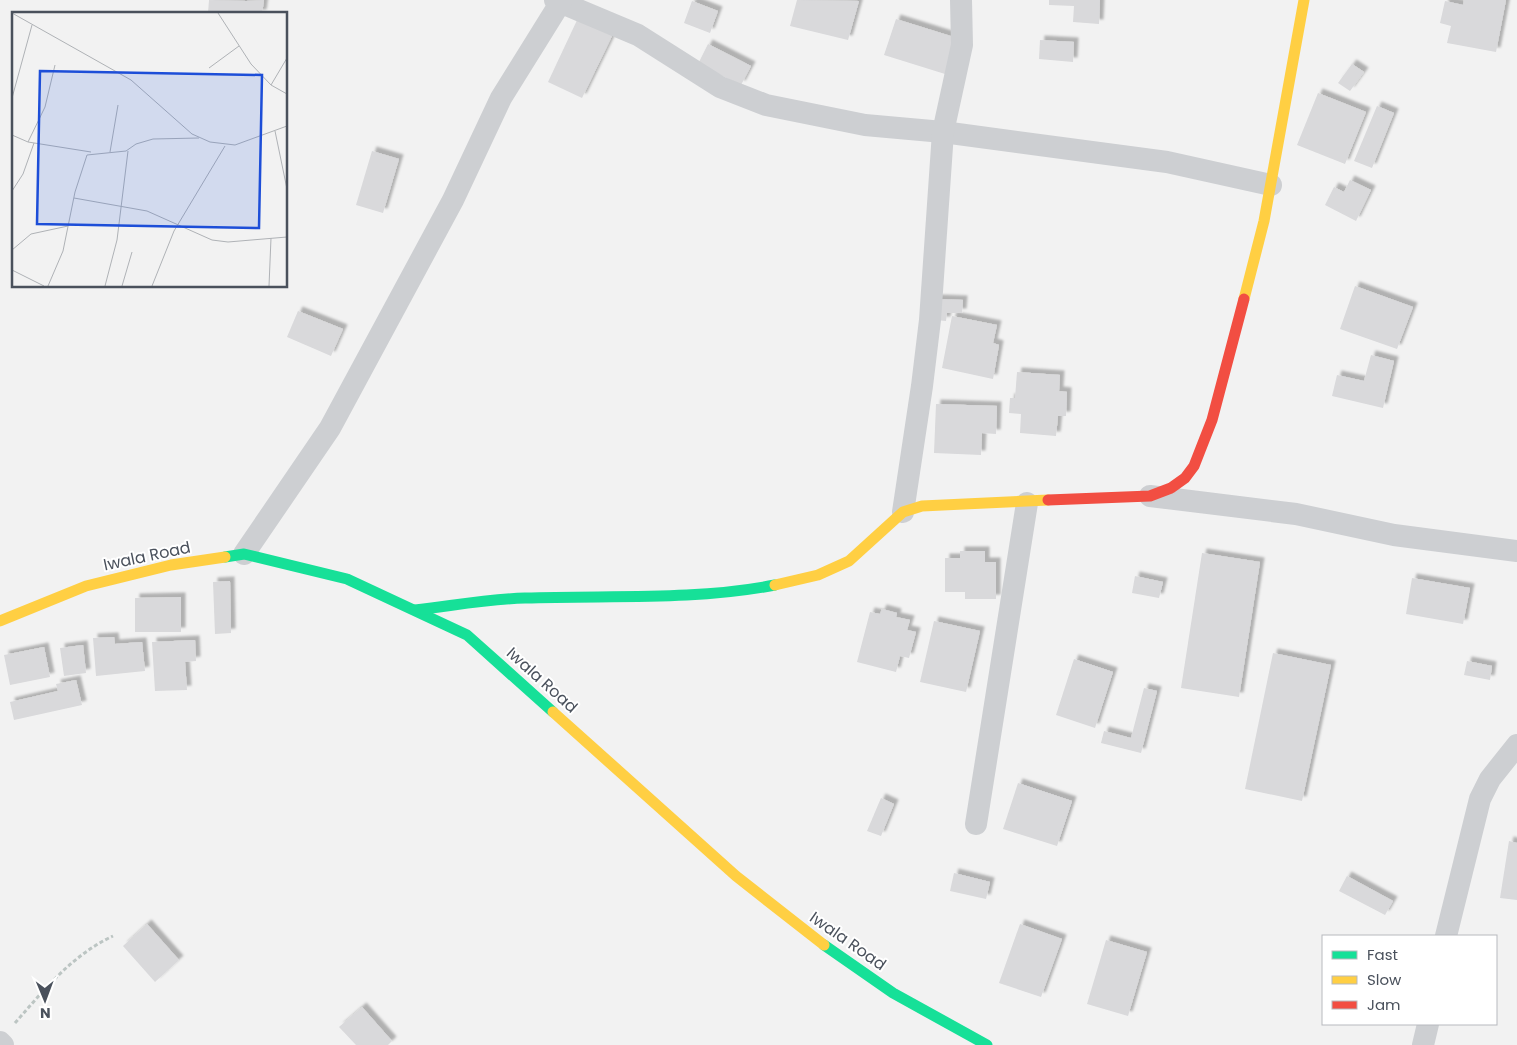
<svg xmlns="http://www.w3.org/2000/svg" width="1517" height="1045" viewBox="0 0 1517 1045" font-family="Poppins,sans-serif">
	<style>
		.building { fill: #d9d9db; filter: url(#shadow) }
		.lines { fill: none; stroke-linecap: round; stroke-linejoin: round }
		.path { stroke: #bcc5c3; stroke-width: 3; stroke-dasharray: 4 2.5; stroke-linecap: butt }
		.street { stroke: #cdcfd2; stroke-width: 22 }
		.fast { stroke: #16e098; stroke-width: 11 }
		.slow { stroke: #ffcf43; stroke-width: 11 }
		.jam { stroke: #f24e42; stroke-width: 11 }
		.labels { text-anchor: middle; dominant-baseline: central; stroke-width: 4; stroke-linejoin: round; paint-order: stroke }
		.street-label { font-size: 16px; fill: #4a515c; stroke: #fff }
		.inset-road { fill: none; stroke: #afb2b6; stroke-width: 1 }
		.view { fill: #1d4ed8; fill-opacity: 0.15; stroke: #1d4ed8; stroke-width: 2.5 }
		.inset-edge { fill: none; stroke: #4a515c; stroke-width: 2.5 }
	</style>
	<defs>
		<filter id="shadow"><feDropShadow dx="4.5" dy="-4.5" stdDeviation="1" flood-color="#0004"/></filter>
	</defs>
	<rect width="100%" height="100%" fill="#f2f2f2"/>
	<!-- building -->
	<g class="building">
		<polygon points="209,0 246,1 264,0 262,14 208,13"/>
		<polygon points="797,0 859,1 848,40 790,26"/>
		<polygon points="1049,0 1100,0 1099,24 1073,22 1074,6 1049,5"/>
		<polygon points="1464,0 1506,0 1496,52 1447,43 1451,26 1440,23 1445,1 1463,5"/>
		<polygon points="692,1 718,11 710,33 684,23"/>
		<polygon points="579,16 614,32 582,98 548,82"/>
		<polygon points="896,19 957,38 945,74 884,55"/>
		<polygon points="1040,40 1074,42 1073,62 1039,59"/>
		<polygon points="708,44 751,66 741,85 698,64"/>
		<polygon points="1352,64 1364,72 1350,91 1338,83"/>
		<polygon points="1318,93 1366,112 1345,164 1297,145"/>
		<polygon points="1377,106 1394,113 1372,168 1354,161"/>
		<polygon points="372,151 399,159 383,213 356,205"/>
		<polygon points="1350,180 1371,190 1356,221 1325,205 1334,187 1344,192"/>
		<polygon points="1355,286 1413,307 1397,349 1340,329"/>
		<polygon points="936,299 963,300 962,313 947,313 946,321 935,320"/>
		<polygon points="298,311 343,329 331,356 287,337"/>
		<polygon points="952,316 997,325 993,343 999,345 993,379 942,368"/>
		<polygon points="1371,355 1394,361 1383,408 1332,396 1337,375 1364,381"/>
		<polygon points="1017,372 1060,375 1059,391 1067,392 1066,416 1058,416 1056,436 1020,433 1021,414 1009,413 1010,398 1015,398"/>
		<polygon points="936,404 997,406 996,434 982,433 981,455 934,453"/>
		<polygon points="960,551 985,551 985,562 996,562 996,599 965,599 965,592 945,592 945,558 960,558"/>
		<polygon points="1202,553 1260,562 1239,697 1181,688"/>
		<polygon points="1135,576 1163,582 1159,598 1132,593"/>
		<polygon points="1412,578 1470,588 1463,624 1406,614"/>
		<polygon points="230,581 231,633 215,634 213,582"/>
		<polygon points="181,597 181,632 135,632 135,598"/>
		<polygon points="882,609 897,613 896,617 910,620 907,630 916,632 909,658 900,656 896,672 857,662 870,612 880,614"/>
		<polygon points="934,621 980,631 966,692 920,682"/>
		<polygon points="114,637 115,644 142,642 145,671 96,676 93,638"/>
		<polygon points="195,640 196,661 185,662 187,690 155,691 152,642"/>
		<polygon points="83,645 86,673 64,676 60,648"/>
		<polygon points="44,647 50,677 10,685 4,655"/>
		<polygon points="1273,653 1331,665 1302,801 1245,789"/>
		<polygon points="1074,659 1113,672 1095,728 1056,715"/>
		<polygon points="1467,661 1492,666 1490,680 1464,675"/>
		<polygon points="76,680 82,705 14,720 10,702 58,691 56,684"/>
		<polygon points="1144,688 1157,691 1141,753 1101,743 1104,731 1131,738"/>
		<polygon points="1018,783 1072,801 1057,846 1003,829"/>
		<polygon points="881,798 894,804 881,836 867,831"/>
		<polygon points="1509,841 1517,843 1517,900 1500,898"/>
		<polygon points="954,873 990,882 986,899 950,891"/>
		<polygon points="1347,876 1393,901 1385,915 1339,891"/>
		<polygon points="147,924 179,960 155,982 123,946"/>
		<polygon points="1020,924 1062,939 1041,997 999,983"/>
		<polygon points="1106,940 1147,952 1128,1016 1087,1004"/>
		<polygon points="362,1007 392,1041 388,1045 356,1045 339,1027"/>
	</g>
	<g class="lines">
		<!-- path -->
		<path class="path" d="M15 1023C44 990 72 955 113 936"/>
		<!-- street -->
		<g class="street">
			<polyline points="555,0 638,35 720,87 766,105 865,125 943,132 1167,162 1271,185"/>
			<polyline points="1150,496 1296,514 1394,535 1517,551"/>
			<polyline points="903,512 922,386 930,320 943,132 962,45 961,0"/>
			<polyline points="244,554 330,428 453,200 501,98 562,0"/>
			<polyline points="976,824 1027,503"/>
			<polyline points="1446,936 1480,799 1490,779 1517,745"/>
			<polyline points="0,1042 3,1045"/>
			<polyline points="1423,1045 1428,1024"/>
		</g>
		<!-- fast -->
		<g class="fast">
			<polyline points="225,557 244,554 347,579 467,635 553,712"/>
			<path d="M415 610C451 606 488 599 525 598 609 595 692 601 775 585"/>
			<polyline points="824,945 893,993 987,1045"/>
		</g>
		<!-- slow -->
		<g class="slow">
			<polyline points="1244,299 1264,221 1304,0"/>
			<polyline points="775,585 818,575 849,561 903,512 922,506 1048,500"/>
			<polyline points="0,621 86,586 171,565 225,557"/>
			<polyline points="553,712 736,876 824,945"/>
		</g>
		<!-- jam -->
		<polyline class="jam" points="1048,500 1150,496 1171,488 1185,478 1194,466 1212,420 1244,299"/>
	</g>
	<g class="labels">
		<!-- street labels -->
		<g class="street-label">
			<text transform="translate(147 556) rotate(-12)">Iwala Road</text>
			<text transform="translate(542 680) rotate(42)">Iwala Road</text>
			<text transform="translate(848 941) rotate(35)">Iwala Road</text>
		</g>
	</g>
	<!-- overview -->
	<g transform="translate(12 12)">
		<rect width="275" height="275" fill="#f2f2f2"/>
		<path class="inset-road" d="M0 1 119 68 180 122 198 130 223 133 275 114M206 1 239 52 259 73 275 82M197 56 227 34M259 73 275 46M0 86 20 13M263 119 275 177M0 123 16 130 79 140M16 130 33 95 43 53M98 140 106 93M0 179 11 162 22 131M62 186 135 199 200 228 216 230 275 225M0 238 19 222 56 214M0 258 32 274M36 274 51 239 63 180 75 143 114 139 124 132 141 127 187 126M93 274 105 228 116 139M110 274 120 240M140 274 162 219 213 134M257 274 259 226"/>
		<path class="view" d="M28 59 250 63 247 216 25 212Z"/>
		<rect width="275" height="275" class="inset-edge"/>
	</g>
	<!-- legend -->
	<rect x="1322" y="935" width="175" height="90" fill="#ffffff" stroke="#b7b9be"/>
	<rect x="1332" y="951" width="25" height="8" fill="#16e098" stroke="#b7b9be"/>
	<text x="1367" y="960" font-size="15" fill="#4a515c">Fast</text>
	<rect x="1332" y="976" width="25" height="8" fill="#ffcf43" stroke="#b7b9be"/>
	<text x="1367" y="985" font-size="15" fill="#4a515c">Slow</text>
	<rect x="1332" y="1001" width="25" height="8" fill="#f24e42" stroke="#b7b9be"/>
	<text x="1367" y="1010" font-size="15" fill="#4a515c">Jam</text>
	<!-- north arrow -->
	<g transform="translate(45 1000) rotate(179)" stroke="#ffffff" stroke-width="4" paint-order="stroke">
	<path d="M0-4L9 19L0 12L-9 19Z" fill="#4a515c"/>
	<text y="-8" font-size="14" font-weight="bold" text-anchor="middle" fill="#4a515c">N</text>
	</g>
</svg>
